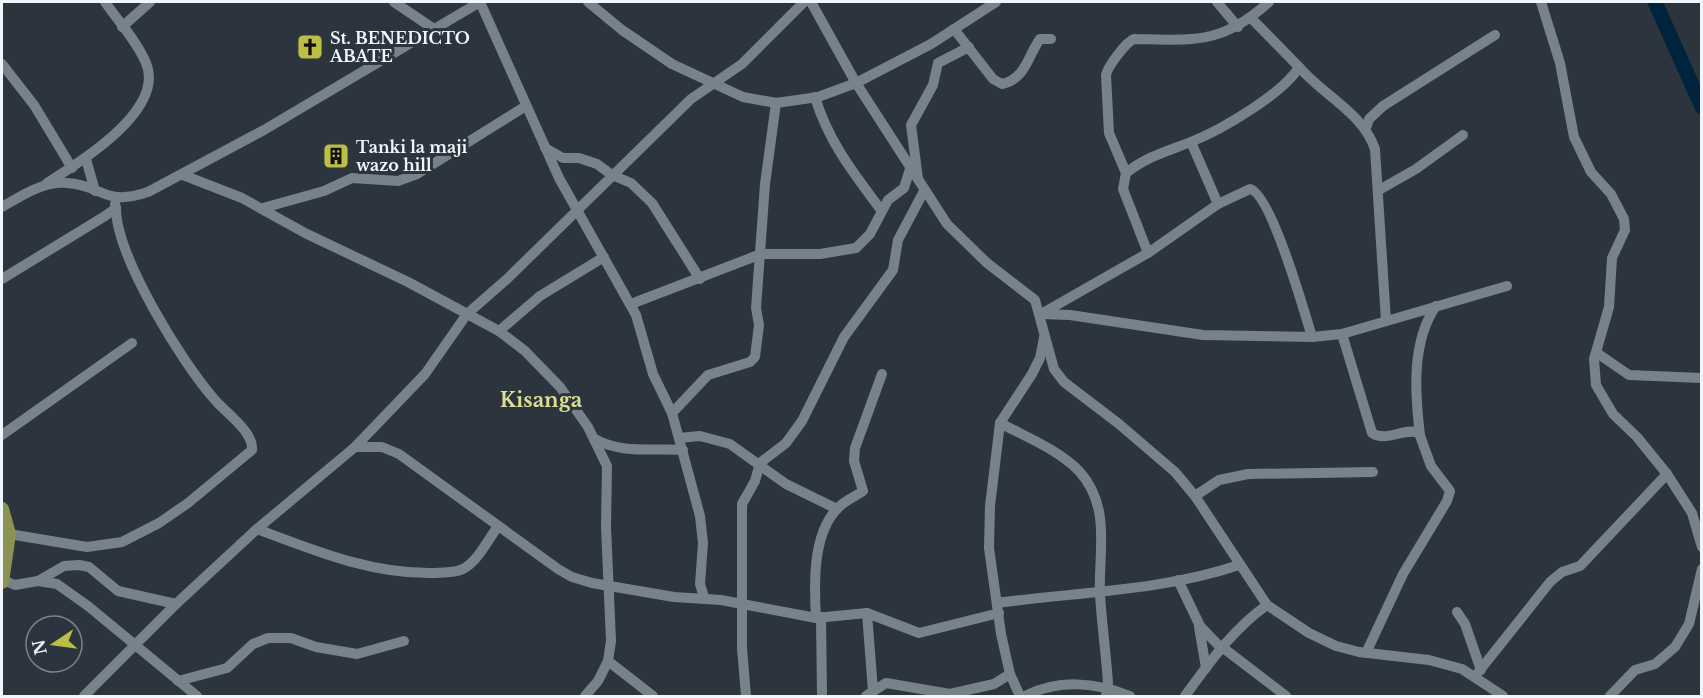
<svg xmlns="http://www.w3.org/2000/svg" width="1703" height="698" viewBox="0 0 1703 698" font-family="'Libre Baskerville',serif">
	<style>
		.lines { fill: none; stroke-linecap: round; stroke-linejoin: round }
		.river { stroke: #00233e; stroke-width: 15 }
		.minor { stroke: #77828b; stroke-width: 10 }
		.major { stroke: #8c9254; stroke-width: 14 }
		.labels { text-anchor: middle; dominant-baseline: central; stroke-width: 6; stroke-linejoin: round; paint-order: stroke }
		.poi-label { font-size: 16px; font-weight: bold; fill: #f0f6fb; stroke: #2c353e; text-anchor: start }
		.quarter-label { font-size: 20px; font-weight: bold; fill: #dbdf90; stroke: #2c353e }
	</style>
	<rect width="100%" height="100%" fill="#2c353e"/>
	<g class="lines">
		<!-- river -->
		<polyline class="river" points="1655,2 1702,107"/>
		<!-- minor -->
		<g class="minor">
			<polyline points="394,2 434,29"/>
			<polyline points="480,2 559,178 636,315 653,374 672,413 700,516 703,543 700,584 704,597"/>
			<polyline points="588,2 622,30 672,64 743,97 776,103 818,97 856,83 931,44 996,2"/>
			<polyline points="811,2 856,83 947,224 987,263 1035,300 1054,369 1064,382 1119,424 1175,472 1195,496 1267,605 1309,633 1336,646 1359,652 1429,660 1462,669 1503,696"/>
			<polyline points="1217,2 1238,27"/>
			<polyline points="1541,2 1560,63 1574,137 1591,172 1611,194 1624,219 1625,230 1612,258 1609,307 1594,359 1596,385 1613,414 1637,437 1667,474 1692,513 1702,547"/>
			<polyline points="122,27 150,2"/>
			<path d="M954 29 993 79 1002 84C1026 79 1028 55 1040 39H1051"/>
			<polyline points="2,64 34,105 72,168"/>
			<path d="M1299 67C1324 96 1362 112 1375 149L1386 321"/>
			<path d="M815 97C828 141 854 174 881 210"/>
			<polyline points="1366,128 1369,119 1383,106 1495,35"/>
			<polyline points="1191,142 1218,204"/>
			<polyline points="545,148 563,158 579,158 597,164 612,175 631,183 652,203 700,279"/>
			<polyline points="86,159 95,191"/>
			<path d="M1126 173 1109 133 1106 75C1108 66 1126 42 1134 39 1195 40 1221 45 1269 2"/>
			<polyline points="183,175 242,198 305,233 408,282 499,331 525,351 560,387 588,427 607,466 606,527 611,641 608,661 598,681 585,696"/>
			<polyline points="918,179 911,125 933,85 938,63 969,47"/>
			<path d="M47 183C79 163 166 110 146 63 137 41 118 21 105 2"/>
			<polyline points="1379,190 1416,169 1463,135"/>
			<path d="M2 207C21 196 43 181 67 183 103 185 104 207 148 192L264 130 480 2"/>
			<polyline points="263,208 324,191 352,178 398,181 417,174 526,106"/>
			<path d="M1148 253 1123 189 1126 173C1147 156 1169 151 1193 141 1221 130 1284 93 1299 67L1251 18"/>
			<polyline points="2,279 105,216 116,208 115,204"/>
			<polyline points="631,304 761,254 820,254 856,248 870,234 888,200 904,188 910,169"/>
			<polyline points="1041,314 1070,315 1203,335 1312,337 1342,334 1507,286"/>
			<path d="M1041 314 1148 253 1218 204 1250 189C1271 194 1305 314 1312 337"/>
			<polyline points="499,331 540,296 604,257"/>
			<path d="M1342 334 1372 433C1386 443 1404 427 1419 433L1431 466 1450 491 1447 501 1403 574 1366 653"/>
			<polyline points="1597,353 1629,375 1702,378"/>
			<polyline points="672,413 708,375 750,362 755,357 759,325 756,308 765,184 776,103"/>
			<path d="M1000 423C1026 437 1059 450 1079 471 1112 507 1098 553 1100 595 1102 625 1106 654 1108 683L1106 696"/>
			<polyline points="2,435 132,343"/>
			<path d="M1420 435C1415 394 1411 342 1436 306"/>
			<polyline points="679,438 700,436 730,444 786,484 837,509"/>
			<path d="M595 439C621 454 654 448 683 450"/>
			<polyline points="355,447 382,447 399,454 558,569 572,577 592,583 674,597 721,600 816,618 867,613 919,633 999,613"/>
			<polyline points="1195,496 1219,480 1248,474 1373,472"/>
			<path d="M257 529C315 551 373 575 436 573 444 572 455 573 463 569 478 561 488 540 498 526"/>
			<path d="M9 534 87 547 122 542 159 523 188 503 252 450C254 432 226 413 215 400 182 363 116 256 116 208"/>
			<polyline points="3,580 15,585 38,581 57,584 88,606 197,696"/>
			<polyline points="1178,580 1200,626 1221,648"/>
			<polyline points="38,581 64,566 79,565 89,567 118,591 176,604"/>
			<path d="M997 603C1077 592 1162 591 1239 565"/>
			<polyline points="1457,612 1465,624 1481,670"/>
			<polyline points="867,613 873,691"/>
			<polyline points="821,617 822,696"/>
			<path d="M816 618C814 584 812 531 840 506 846 500 856 496 863 491L854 461 855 448 882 374"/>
			<polyline points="1199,627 1206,668"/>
			<polyline points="1222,647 1286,696"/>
			<polyline points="608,661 653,696"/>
			<polyline points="1476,675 1550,582 1562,572 1580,566 1667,474"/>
			<polyline points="178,681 227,668 253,644 268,638 291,638 316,647 357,654 404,641"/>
			<polyline points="84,696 176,604 257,529 355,447 425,374 467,314 507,279 691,99 742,64 804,2"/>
			<polyline points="746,696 742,648 742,504 755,481 760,463 786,443 802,421 844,337 893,270 898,240 924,191"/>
			<polyline points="866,696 886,683 950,694 994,684 1010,674"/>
			<polyline points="1020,696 1010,674 1001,634 989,548 990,506 1000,423 1032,374 1040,358 1044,338"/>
			<path d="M1025 696C1058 679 1096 682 1130 696"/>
			<path d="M1185 696C1209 663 1233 629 1267 605"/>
			<polyline points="1610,696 1635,670 1655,664 1675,647 1689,624 1702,569"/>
		</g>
		<!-- major -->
		<polyline class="major" points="2,509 9,534 2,582"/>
	</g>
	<!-- icons -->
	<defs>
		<symbol id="church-square" viewBox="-11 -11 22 22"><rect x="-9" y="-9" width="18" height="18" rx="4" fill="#bcbf44" stroke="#2c353e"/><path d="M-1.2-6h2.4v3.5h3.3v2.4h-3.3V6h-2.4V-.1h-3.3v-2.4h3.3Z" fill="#111"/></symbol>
		<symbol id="building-square" viewBox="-11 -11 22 22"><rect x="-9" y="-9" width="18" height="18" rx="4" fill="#bcbf44" stroke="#2c353e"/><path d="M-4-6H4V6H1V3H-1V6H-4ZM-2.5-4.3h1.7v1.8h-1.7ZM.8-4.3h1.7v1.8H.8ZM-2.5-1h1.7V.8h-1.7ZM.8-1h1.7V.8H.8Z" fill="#111"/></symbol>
	</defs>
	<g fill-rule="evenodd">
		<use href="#church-square" x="295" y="32" width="30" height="30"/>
		<use href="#building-square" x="321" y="141" width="30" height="30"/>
	</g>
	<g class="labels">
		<!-- poi labels -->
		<g class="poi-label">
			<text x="330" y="38">St. BENEDICTO<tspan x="330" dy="18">ABATE</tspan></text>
			<text x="356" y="147">Tanki la maji<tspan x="356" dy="18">wazo hill</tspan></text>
		</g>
		<!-- quarter labels -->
		<g class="quarter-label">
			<text x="541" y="400">Kisanga</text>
		</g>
	</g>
	<!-- border -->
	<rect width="1703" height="698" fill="none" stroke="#f0f6fb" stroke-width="6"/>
	<!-- north arrow -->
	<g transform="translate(54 644) rotate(257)"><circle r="28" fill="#2c353e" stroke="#7a828a" stroke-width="1.5"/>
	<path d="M0-4.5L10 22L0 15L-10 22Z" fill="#bcbf44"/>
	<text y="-9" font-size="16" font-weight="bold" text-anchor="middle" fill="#f0f6fb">N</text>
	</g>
</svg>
